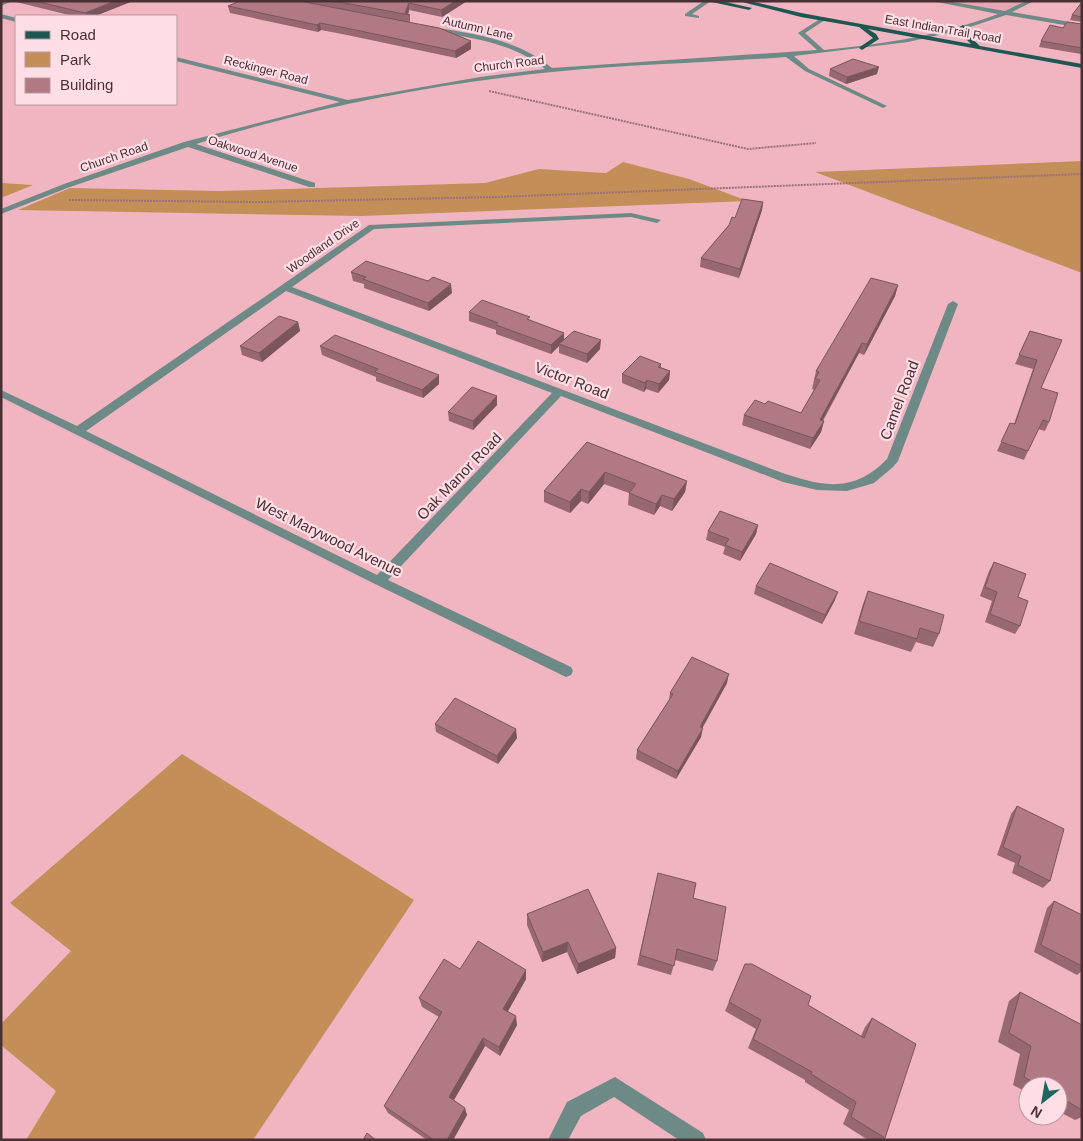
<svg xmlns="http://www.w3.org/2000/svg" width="1083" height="1141" viewBox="0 0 1083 1141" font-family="Helvetica,sans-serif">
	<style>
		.built { fill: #e8a6b4 }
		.green { fill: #c48e58 }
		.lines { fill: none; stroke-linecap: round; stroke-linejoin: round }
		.path { stroke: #9a7179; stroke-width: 2; stroke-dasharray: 2 1; stroke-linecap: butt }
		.minor { fill: #6e8a86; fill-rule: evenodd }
		.major { fill: #1c5751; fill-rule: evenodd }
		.wall { fill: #976872 }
		.shaded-wall { fill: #7b555c }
		.building { fill: #b07984; stroke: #7b555c }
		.labels { text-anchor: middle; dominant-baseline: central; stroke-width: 4.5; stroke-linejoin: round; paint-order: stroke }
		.far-street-label { font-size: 12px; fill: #483035; stroke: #ffdfe5 }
		.street-label { font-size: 15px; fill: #483035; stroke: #ffdfe5 }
	</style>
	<rect width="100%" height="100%" fill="#f1b5c1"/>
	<!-- built -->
	<polygon class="built" points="942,1 1025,1 1006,12"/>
	<!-- green -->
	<g class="green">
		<polygon points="1082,161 1082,273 815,172"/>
		<polygon points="623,162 689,179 748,201 361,216 18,210 70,188 219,191 485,183 539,169 606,173"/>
		<polygon points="1,183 33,185 1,198"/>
		<polygon points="182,754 414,900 253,1140 26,1140 56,1091 1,1045 1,1024 71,951 10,903"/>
	</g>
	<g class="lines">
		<!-- path -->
		<g class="path">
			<polyline points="489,91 748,149 816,143"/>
			<polyline points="69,200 258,202 497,197 1082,174"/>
		</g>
		<!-- minor -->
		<g class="minor">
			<polygon points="11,1 10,2 1,6 1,2"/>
			<polygon points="704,1 711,1 692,14 699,16 699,18 685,16 685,14"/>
			<path d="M932 1H947L1005 11 1026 1H1034L1012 12 1082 24V28L1006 15 961 30 908 42 794 56 809 69 885 105 887 106 883 108 805 71 786 57C708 63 630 64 552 72 432 84 311 108 196 144L315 183V187H309L188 147 70 187 1 214V209L64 184 184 142 340 102 176 61V57L348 100 480 77 545 69C511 41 471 39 430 30L432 27C475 34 517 39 552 68L817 50 798 33 823 17 825 20 805 33 824 50C884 44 943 35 998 14Z"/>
			<polygon points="1,14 16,18 16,22 1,18"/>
			<path d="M631 213 661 220 657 223 631 217 374 229 292 287 777 471C820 486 852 495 887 459L948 304 953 301 958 304 898 461 893 467 874 483 847 491 817 490 783 482 561 396 388 580 571 667 573 671 571 675 566 677 375 584 1 397V390L77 426 369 225ZM286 291 552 393 377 575 86 431Z"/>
			<polygon points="615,1077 703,1133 706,1140 679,1140 614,1097 581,1116 568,1140 548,1140 567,1102"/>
		</g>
		<!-- major -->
		<g class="major">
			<polygon points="707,1 721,1 752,8 749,10"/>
			<polygon points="738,1 750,1 801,13 971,44 960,33 960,27 963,25 966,27 966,33 980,46 1082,64 1082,68 868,29 876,34 879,39 862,50 859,48 860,47 873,38 859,27 801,17"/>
		</g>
	</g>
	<!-- wall -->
	<g class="wall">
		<polygon points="12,1 133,1 95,16 73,16"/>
		<polygon points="240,1 467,1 442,17 409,10 408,14 410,15 410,22 471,49 456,58 347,35 321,30 318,32 230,13 228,6"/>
		<polygon points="1082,2 1082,22 1070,20 1072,15"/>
		<polygon points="1082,24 1082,52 1081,54 1039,47 1041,41 1063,28"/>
		<polygon points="830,69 877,74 846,84 829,76"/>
		<polygon points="763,202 762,210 739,278 700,267 701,258 735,218"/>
		<polygon points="351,272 428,281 452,293 429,311 364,288 364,284 353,281"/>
		<polygon points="898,285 895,296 864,355 859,353 823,421 824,421 821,432 810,449 742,425 744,415 765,404 801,413 814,390 812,389 816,371"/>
		<polygon points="469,312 530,320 564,340 600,349 587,363 559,353 559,346 551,354 496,334 496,330 469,321"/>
		<polygon points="298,322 300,331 262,362 242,355 240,346"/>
		<polygon points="1030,331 1062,340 1041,388 1049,422 1045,431 1038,429 1024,460 997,451 1010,423 1014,424 1033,369 1015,364"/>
		<polygon points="320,346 439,384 423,398 376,381 376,377 322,355"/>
		<polygon points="661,364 661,367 670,371 669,380 658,393 646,389 644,392 622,383 622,374"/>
		<polygon points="497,405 473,430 449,421 448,412"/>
		<polygon points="587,442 687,481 685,492 672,511 660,506 654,515 628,505 629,493 604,484 588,504 581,501 570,513 544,502 544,491"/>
		<polygon points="758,525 756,534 740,561 723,554 725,547 706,540 708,531"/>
		<polygon points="994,562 1018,597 1020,626 1015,634 985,622 992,601 980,596 989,571"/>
		<polygon points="756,586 835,600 822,624 754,594"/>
		<polygon points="868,591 939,634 933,647 916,642 911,652 854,634 863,604"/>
		<polygon points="727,683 702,728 701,737 676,779 636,759 637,750 669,700 670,693"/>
		<polygon points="435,724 517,738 498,764 436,732"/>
		<polygon points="1017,806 1050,881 1043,888 1012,873 1015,863 997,855 1011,814"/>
		<polygon points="658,873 693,898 717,961 713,971 675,960 671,975 637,965"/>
		<polygon points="1054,901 1082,915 1082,971 1077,975 1034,952 1047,908"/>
		<polygon points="527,914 616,948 615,958 577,974 567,952 542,962 527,925"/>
		<polygon points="745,964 808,1005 861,1036 865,1027 872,1018 885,1138 884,1140 868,1140 843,1124 849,1110 805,1082 805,1080 748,1048 756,1029 725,1011"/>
		<polygon points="460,969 526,970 526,979 508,1011 517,1025 500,1056 485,1046 454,1100 467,1115 453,1140 427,1140 388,1113 384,1106 439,1017 422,1007 419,998"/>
		<polygon points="1020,992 1082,1025 1082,1117 1075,1120 1058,1111 1058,1086 1028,1086 1028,1093 1013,1085 1020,1054 998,1042 1009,1001"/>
	</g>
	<!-- shaded-wall -->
	<g class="shaded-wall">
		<polygon points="115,1 133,1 95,16 86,16 85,13"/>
		<polygon points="456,1 467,1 442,17 441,10"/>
		<polygon points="409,3 409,10 408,15 405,13"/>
		<polygon points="320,23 321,30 318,32 317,25"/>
		<polygon points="471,41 471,49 456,58 455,51"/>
		<polygon points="879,67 877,74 846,84 847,77"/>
		<polygon points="763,202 762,210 739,278 740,269"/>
		<polygon points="451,284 452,293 429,311 428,303"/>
		<polygon points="898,285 895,296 864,355 867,344"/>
		<polygon points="298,322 300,331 262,362 259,353"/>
		<polygon points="564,333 564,342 559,344 559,346 551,354 551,345"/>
		<polygon points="601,340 600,349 587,363 587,354"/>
		<polygon points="862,343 859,353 817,430 820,420"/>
		<polygon points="670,371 669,380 658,393 659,384"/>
		<polygon points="439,375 439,384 423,398 422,390"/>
		<polygon points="647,380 646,389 644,392 645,383"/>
		<polygon points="497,396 497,405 473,430 473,421"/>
		<polygon points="824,421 821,432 810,449 813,438"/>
		<polygon points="605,472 604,484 588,504 589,492"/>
		<polygon points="687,481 685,492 672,511 674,499"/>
		<polygon points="581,489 581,501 570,513 570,502"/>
		<polygon points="662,495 660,506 654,515 656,504"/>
		<polygon points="758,525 756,534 740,561 742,552"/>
		<polygon points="838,592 835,600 822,624 825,615"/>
		<polygon points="729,674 727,683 698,736 700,727"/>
		<polygon points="703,728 701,737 676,779 678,771"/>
		<polygon points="516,729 517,738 498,764 497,756"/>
		<polygon points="568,942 567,952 542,962 543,952"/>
		<polygon points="616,948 615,958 577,974 578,964"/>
		<polygon points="526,970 526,979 504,1018 503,1009"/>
		<polygon points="516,1016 517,1025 500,1056 499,1047"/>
		<polygon points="483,1038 485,1046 451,1105 449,1097"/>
		<polygon points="465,1108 467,1115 453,1140 447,1140"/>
	</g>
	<!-- building -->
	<g class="building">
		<polygon points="35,1 115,1 85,13"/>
		<polygon points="240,1 300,1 439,28 471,41 455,51 346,28 320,23 317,25 228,6"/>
		<polygon points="334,1 456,1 441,10 409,3 405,13 410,15"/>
		<polygon points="1082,2 1082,17 1072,15"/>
		<polygon points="1067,22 1082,24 1082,48 1041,41 1050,25 1063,28"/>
		<polygon points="853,59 879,67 847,77 830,69"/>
		<polygon points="742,199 763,202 740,269 701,258 729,225 732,217 735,218"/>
		<polygon points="366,261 428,281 433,277 451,284 428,303 363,279 366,277 351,272"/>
		<polygon points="871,278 898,285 867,344 862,343 820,420 824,421 813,438 744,415 755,400 765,404 768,401 801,413 820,380 815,379 819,372 816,371"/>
		<polygon points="482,300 530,317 527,319 564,333 551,345 496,325 498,323 469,312"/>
		<polygon points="279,316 298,322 259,353 240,346"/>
		<polygon points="574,331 601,340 587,354 559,344"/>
		<polygon points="1030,331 1062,340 1041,388 1058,393 1049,422 1043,420 1028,451 1001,442 1010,423 1015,424 1037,360 1019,355"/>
		<polygon points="335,335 439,375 422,390 375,372 378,369 320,346"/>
		<polygon points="640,356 661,364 658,367 670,371 659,384 647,380 645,383 622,374"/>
		<polygon points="472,387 497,396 473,421 448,412"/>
		<polygon points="587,442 687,481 674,499 662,495 656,504 629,493 636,484 605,472 589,492 581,489 570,502 544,491"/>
		<polygon points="720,511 758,525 742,552 725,545 729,539 708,531"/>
		<polygon points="994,562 1026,574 1018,597 1028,601 1020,626 990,614 997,592 985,587"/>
		<polygon points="770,563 838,592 825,615 756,586"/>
		<polygon points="868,591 944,615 939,634 920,628 917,639 859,621"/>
		<polygon points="692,657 729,674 700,727 703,728 678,771 637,750 673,694 670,693"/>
		<polygon points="455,698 516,729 497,756 435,724"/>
		<polygon points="1017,806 1064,829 1050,881 1018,865 1021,856 1003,847"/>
		<polygon points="658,873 696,883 693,898 726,907 717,961 677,949 674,966 640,955"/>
		<polygon points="588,889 616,948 578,964 568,942 543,952 527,914"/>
		<polygon points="1054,901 1082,915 1082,966 1041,945"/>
		<polygon points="478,941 526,970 503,1009 516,1016 499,1047 483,1038 449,1097 465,1108 447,1140 434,1140 384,1106 442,1012 419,998 444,959 460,969"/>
		<polygon points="745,964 752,964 811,996 808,1005 864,1038 872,1018 916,1044 885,1138 851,1117 856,1102 811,1074 812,1072 753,1039 761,1020 729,1002"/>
		<polygon points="1020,992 1082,1025 1082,1110 1058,1096 1058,1086 1040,1086 1024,1077 1031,1046 1009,1033"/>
		<polygon points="367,1133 376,1140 363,1140"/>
	</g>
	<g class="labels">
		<!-- far-street labels -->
		<g class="far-street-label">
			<text transform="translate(478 28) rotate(13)">Autumn Lane</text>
			<text transform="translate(943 29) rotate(10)">East Indian Trail Road</text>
			<text transform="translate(509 64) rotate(-7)">Church Road</text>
			<text transform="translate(266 70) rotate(14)">Reckinger Road</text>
			<text transform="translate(253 154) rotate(18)">Oakwood Avenue</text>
			<text transform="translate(114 157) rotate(-19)">Church Road</text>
			<text transform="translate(323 246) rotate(-35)">Woodland Drive</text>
		</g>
		<!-- street labels -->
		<g class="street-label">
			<text transform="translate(572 380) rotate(21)">Victor Road</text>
			<text transform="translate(899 400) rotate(-69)">Camel Road</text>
			<text transform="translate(459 476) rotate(-46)">Oak Manor Road</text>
			<text transform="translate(329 537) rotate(26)">West Marywood Avenue</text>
		</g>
	</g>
	<!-- border -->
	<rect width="1083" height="1141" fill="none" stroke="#483035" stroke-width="5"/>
	<!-- legend -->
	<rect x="15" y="15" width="162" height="90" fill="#ffdfe5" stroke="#b6999f"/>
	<rect x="25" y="31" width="25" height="8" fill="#1c5751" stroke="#b6999f"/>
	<text x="60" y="40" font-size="15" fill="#483035">Road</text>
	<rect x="25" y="52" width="25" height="15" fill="#c48e58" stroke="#b6999f"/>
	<text x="60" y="65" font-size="15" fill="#483035">Park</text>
	<rect x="25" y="78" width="25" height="15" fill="#b07984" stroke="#b6999f"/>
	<text x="60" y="90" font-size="15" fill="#483035">Building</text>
	<!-- north arrow -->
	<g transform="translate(1043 1101) rotate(211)"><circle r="24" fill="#ffdfe5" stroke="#b6999f"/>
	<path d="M0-4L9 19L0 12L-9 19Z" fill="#1b665f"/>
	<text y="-8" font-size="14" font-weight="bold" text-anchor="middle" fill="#483035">N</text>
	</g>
</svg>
